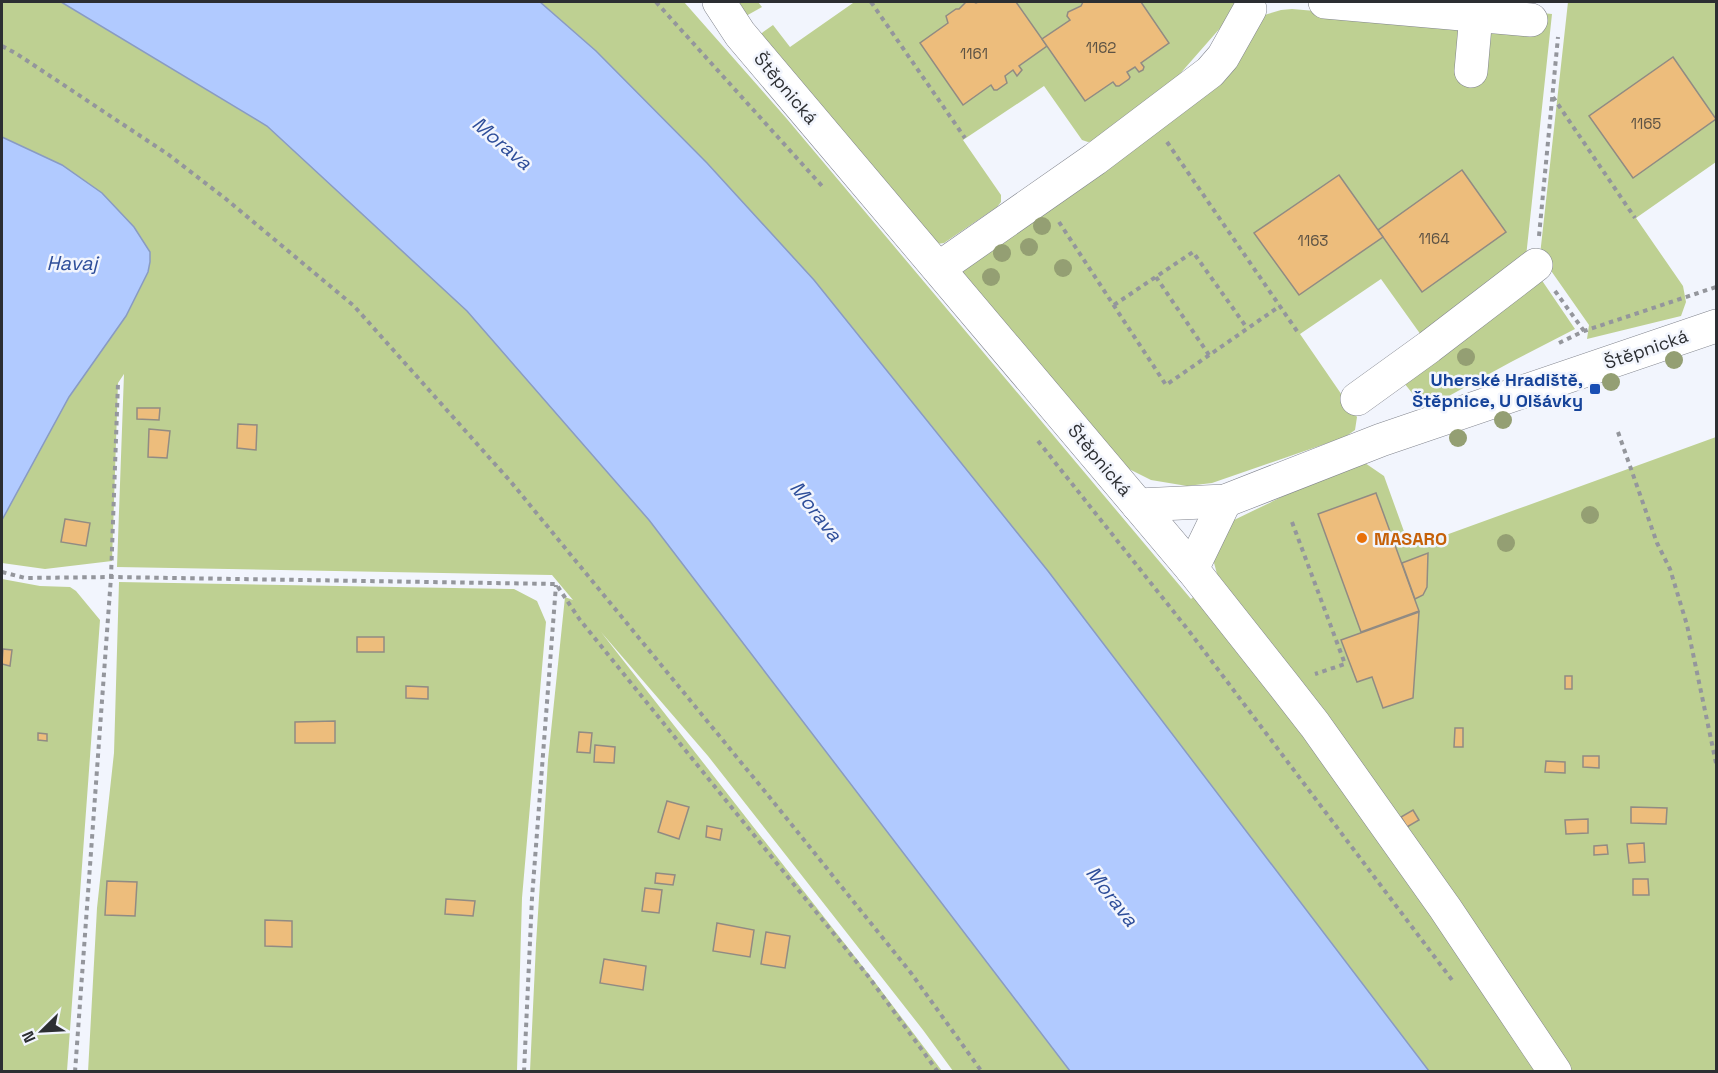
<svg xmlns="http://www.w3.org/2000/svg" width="1718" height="1073" viewBox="0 0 1718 1073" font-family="'Space Grotesk',sans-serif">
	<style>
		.green { fill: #bed092 }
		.water { fill: #b1caff; stroke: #899bc2; stroke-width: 1.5 }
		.building { fill: #edbd7c; stroke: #918b83; stroke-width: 1.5 }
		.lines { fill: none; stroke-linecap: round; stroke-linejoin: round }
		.minor-casing { stroke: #81848d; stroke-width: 34 }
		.path { stroke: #94969c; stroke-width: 4; stroke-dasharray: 4.5 4.5; stroke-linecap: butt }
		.minor { stroke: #fff; stroke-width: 33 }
		.tree { fill: #949f73 }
		.transit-dot { fill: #1a4fb4; stroke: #f2f5fd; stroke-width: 2 }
		.food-dot { fill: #e8710a; stroke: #f2f5fd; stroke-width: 2 }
		.labels { text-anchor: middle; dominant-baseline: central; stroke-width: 5; stroke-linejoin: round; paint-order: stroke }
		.number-label { font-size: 15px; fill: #5c5244 }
		.street-label { font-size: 18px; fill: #2c2e32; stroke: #f2f5fd }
		.transit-label { font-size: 18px; font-weight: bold; fill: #164399; stroke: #f2f5fd; text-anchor: end }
		.food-label { font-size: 18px; font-weight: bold; fill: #c56008; stroke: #f2f5fd; text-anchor: start }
		.water-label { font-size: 20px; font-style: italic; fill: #2e4e9a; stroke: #f2f5fd }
	</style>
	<rect width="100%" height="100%" fill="#f2f5fd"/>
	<!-- green -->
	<g class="green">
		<polygon points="2,2 61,2 267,126 467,311 649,520 1070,1071 953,1071 923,1030 708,756 601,632 874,981 942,1071 530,1071 536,944 548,760 565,597 573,600 552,575 117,567 124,374 118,383 112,561 45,569 2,563"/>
		<polygon points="540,2 684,2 787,119 1191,599 1217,574 1213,559 1232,521 1296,490 1365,463 1384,476 1410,548 1716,437 1716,1071 1429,1071 1048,571 814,280 707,163 596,51"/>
		<polygon points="738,2 758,2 762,7 746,16"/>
		<polygon points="853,2 1243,2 1164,92 1095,141 1088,142 1082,140 1044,86 963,140 1001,195 1001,202 997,207 944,243 937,244 759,35 773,25 790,47 853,3"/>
		<polygon points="1568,2 1716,2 1716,162 1636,218 1683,286 1686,302 1681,316 1587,339 1589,325 1540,255"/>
		<polygon points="1292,9 1397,18 1531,12 1552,14 1526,257 1575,329 1511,362 1425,409 1400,378 1421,335 1381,279 1300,334 1357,417 1355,430 1345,437 1212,483 1187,486 1151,480 1123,466 964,276 962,269 1254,18 1281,10"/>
		<polygon points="2,579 40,586 70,587 76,591 100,620 67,1071 2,1071"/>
		<polygon points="119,582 514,589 537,601 546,622 522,898 517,1071 88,1072 97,908 114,753"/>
	</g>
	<!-- water -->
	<g class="water">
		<polygon points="61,2 540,2 596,51 707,163 814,280 1048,571 1429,1071 1070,1071 649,520 467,311 267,126"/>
		<polygon points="2,137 62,165 102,193 134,227 150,252 150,262 148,272 126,316 69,397 2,520"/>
	</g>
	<!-- building -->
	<g class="building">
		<polygon points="966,2 974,2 976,3 978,2 1016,2 1047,46 1019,66 1022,70 1017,76 1013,70 1005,76 1007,83 997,90 994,90 991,85 963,105 920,43 948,23 946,16 956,9 959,9"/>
		<polygon points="1083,2 1141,2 1169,43 1141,63 1144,67 1143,70 1139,72 1135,67 1127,72 1130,77 1129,79 1119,86 1116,86 1113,82 1085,101 1042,39 1070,20 1067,16 1068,12 1081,6"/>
		<polygon points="1673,57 1716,119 1633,178 1589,116"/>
		<polygon points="1462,170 1506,232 1422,292 1378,230"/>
		<polygon points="1339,175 1383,237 1299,295 1254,233"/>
		<polygon points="137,408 160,408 159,420 137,419"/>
		<polygon points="238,424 257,425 256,450 237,448"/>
		<polygon points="149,429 170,431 167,458 148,457"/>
		<polygon points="1376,493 1419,611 1361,632 1318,514"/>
		<polygon points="65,519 90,523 86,546 61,542"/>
		<polygon points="1428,553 1427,587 1423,595 1415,599 1402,563"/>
		<polygon points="1419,612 1413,698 1383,708 1372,677 1357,682 1341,640"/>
		<rect x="357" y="637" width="27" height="15"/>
		<polygon points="3,649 12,650 10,666 2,664"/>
		<rect x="1565" y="676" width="7" height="13"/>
		<polygon points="406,686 428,687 428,699 406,698"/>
		<polygon points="335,721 335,743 295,743 295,722"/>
		<polygon points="1455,728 1463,728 1463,747 1454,747"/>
		<polygon points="579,732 592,733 590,753 577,752"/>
		<polygon points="38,733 47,734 47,741 38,740"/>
		<polygon points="595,745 615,747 614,763 594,762"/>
		<polygon points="1583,756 1599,756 1599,768 1583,767"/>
		<polygon points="1546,761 1565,762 1565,773 1545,772"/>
		<polygon points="667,801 689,807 679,839 658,832"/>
		<polygon points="1631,807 1667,808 1666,824 1631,823"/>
		<polygon points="1413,810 1419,820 1407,827 1401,817"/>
		<polygon points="1588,819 1588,833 1566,834 1565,820"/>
		<polygon points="707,826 722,829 720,840 706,837"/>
		<polygon points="1644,843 1645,862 1629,863 1627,844"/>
		<polygon points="1607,845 1608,854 1594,855 1594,846"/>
		<polygon points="656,873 675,875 673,885 655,883"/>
		<polygon points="1633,879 1648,879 1649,895 1633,895"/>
		<polygon points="107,881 137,882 135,916 105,915"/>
		<polygon points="645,888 662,890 659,913 642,911"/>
		<polygon points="446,899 475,901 473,916 445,914"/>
		<polygon points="265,920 292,921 292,947 265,946"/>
		<polygon points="717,923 754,930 750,957 713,951"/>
		<polygon points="766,932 790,936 785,968 761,964"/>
		<polygon points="604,959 646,966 643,990 600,983"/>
	</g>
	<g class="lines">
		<defs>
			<g id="minor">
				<polyline points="719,2 740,34 1192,569 1283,684 1315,725 1445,908 1555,1072"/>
				<polyline points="1325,2 1531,20"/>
				<polyline points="1471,71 1476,15"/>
				<polyline points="939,268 1095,159 1210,72 1223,57 1250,9"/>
				<polyline points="1357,399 1429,347 1536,265"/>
				<polyline points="1138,505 1225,501 1381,440 1716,326"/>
				<polyline points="1192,569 1225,501"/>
			</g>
		</defs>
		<!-- minor casing -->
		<use href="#minor" class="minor-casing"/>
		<!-- path -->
		<g class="path">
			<polyline points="656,2 822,186"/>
			<polyline points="871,2 965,138"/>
			<polyline points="2,46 17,54 169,155 226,199 354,306 511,482 767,794 911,973 982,1072"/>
			<polyline points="1553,97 1635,218"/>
			<polyline points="1167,142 1299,334"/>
			<polyline points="1059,222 1166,385 1280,306"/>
			<polyline points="1539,236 1558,37"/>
			<polyline points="1156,277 1209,355"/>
			<polyline points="1555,291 1584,331"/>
			<polyline points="1114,305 1193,252 1247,328"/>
			<polyline points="1559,343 1584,331 1716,287"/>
			<polyline points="1618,432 1657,543 1670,569 1687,625 1716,763"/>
			<polyline points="1038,441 1189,631 1452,980"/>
			<polyline points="1292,522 1345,664 1315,674"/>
			<polyline points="2,572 25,578 111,577 556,584 580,620 868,976 938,1072"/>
			<polyline points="75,1072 111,577 118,383"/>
			<polyline points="524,1072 532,898 556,585"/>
		</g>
		<!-- minor -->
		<use href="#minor" class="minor"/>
	</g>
	<!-- trees -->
	<g class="tree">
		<circle cx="1042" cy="226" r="9"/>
		<circle cx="1029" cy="247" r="9"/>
		<circle cx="1002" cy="253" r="9"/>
		<circle cx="1063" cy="268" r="9"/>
		<circle cx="991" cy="277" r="9"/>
		<circle cx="1466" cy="357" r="9"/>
		<circle cx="1674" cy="360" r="9"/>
		<circle cx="1611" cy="382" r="9"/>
		<circle cx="1503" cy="420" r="9"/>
		<circle cx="1458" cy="438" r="9"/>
		<circle cx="1590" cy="515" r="9"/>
		<circle cx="1506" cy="543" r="9"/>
	</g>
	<!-- markers -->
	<rect class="transit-dot" x="1589" y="383" width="12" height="12" rx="3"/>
	<circle class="food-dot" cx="1362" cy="538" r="6"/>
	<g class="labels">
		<!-- number labels -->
		<g class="number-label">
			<text x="1101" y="47">1162</text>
			<text x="974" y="53">1161</text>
			<text x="1646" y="123">1165</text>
			<text x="1434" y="238">1164</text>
			<text x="1313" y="240">1163</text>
		</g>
		<!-- street labels -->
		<g class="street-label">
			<text transform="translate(786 88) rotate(50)">Štěpnická</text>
			<text transform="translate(1646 349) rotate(-19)">Štěpnická</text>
			<text transform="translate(1100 460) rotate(50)">Štěpnická</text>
		</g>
		<!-- transit labels -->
		<g class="transit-label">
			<text x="1583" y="379">Uherské Hradiště,<tspan x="1583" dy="21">Štěpnice, U Olšávky</tspan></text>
		</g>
		<!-- food labels -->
		<g class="food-label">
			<text x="1374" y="538">MASARO</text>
		</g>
		<!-- water labels -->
		<g class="water-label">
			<text transform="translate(502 143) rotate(40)">Morava</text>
			<text x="72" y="263">Havaj</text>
			<text transform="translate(816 511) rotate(52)">Morava</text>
			<text transform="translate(1112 896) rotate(52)">Morava</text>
		</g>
	</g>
	<!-- border -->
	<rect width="1718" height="1073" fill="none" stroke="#2c2e32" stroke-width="6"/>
	<!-- north arrow -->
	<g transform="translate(42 1031) rotate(246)" stroke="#f2f5fd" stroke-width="4.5" paint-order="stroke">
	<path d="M0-4.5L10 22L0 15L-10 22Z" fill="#2c2e32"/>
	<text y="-9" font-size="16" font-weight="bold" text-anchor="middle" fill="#2c2e32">N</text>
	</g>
</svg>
